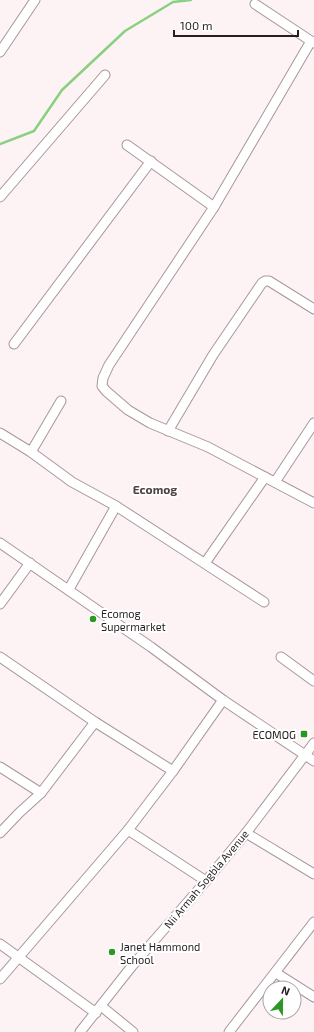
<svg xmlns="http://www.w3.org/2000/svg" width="314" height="1032" viewBox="0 0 314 1032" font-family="'Exo 2',sans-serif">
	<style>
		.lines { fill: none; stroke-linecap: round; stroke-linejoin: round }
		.stream { stroke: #89d082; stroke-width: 2.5 }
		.minor-casing { stroke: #a89799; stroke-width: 11 }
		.minor { stroke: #fff; stroke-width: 9 }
		.poi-dot { fill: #2b9824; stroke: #fff; stroke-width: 1.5 }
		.labels { text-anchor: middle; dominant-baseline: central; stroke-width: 4; stroke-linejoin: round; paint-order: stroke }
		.poi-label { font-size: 11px; fill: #261f20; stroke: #fff; text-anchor: start }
		.street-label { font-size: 11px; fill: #261f20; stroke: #fff }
		.neighbourhood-label { font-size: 12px; font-weight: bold; fill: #504142; stroke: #fff }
	</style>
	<rect width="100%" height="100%" fill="#fef3f4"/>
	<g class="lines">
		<!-- stream -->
		<polyline class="stream" points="0,144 34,131 62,90 125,31 173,2 191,0"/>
		<defs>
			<g id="minor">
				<polyline points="255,4 314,43"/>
				<polyline points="311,41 214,207 109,365 103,378 102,386 106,391 128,410 150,423 208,447 314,503"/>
				<polyline points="0,52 35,0"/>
				<polyline points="127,145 214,207"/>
				<polyline points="0,197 105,75"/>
				<polyline points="14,344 151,161"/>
				<polyline points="168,431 213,355 262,283 265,281 269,281 314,309"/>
				<polyline points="0,433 31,452 72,482 116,506 264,602"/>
				<polyline points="31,452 61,401"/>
				<polyline points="275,482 314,423"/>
				<polyline points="0,543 151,647 223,700 314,761"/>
				<polyline points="205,563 265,477"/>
				<polyline points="69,589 116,506"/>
				<polyline points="0,604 30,563"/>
				<polyline points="0,657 95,722 173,771"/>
				<polyline points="281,657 314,681"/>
				<polyline points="0,767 41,793"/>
				<polyline points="128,830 206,881"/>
				<polyline points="0,833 19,813 41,793 95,722"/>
				<polyline points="246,833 314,874"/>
				<polyline points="0,944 96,1013"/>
				<polyline points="276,973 314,997"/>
				<polyline points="0,979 128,830 173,771 223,700"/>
				<polyline points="101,1006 133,1032"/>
				<polyline points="80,1032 132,966 206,881 246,833 314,743"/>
				<polyline points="229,1032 314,922"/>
			</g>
		</defs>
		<!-- minor casing -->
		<use href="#minor" class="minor-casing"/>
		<!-- minor -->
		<use href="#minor" class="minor"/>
	</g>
	<!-- markers -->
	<g class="poi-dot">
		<circle cx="93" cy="619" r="4"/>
		<rect x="300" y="730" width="8" height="8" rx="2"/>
		<circle cx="112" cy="952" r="4"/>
	</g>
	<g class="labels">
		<!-- poi labels -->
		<g class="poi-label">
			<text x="101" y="613">Ecomog<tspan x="101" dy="13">Supermarket</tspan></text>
			<text x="296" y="734" text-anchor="end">ECOMOG</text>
			<text x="120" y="946">Janet Hammond<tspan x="120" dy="13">School</tspan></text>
		</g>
		<!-- street labels -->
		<g class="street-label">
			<text transform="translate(206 879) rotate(-50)">Nii Armah Sogbla Avenue</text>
		</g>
		<!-- neighbourhood labels -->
		<g class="neighbourhood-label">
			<text x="155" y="489">Ecomog</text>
		</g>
	</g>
	<!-- north arrow -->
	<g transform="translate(282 1000) rotate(22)"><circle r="19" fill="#ffffff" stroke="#a8a5a6"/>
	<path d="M0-3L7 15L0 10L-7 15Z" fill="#2b9824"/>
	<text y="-6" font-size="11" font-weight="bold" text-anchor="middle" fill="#261f20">N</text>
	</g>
	<!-- scale -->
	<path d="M174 30v6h124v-6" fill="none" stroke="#261f20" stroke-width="2"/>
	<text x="180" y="30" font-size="12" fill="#261f20" stroke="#ffffff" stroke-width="3" paint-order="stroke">100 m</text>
</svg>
